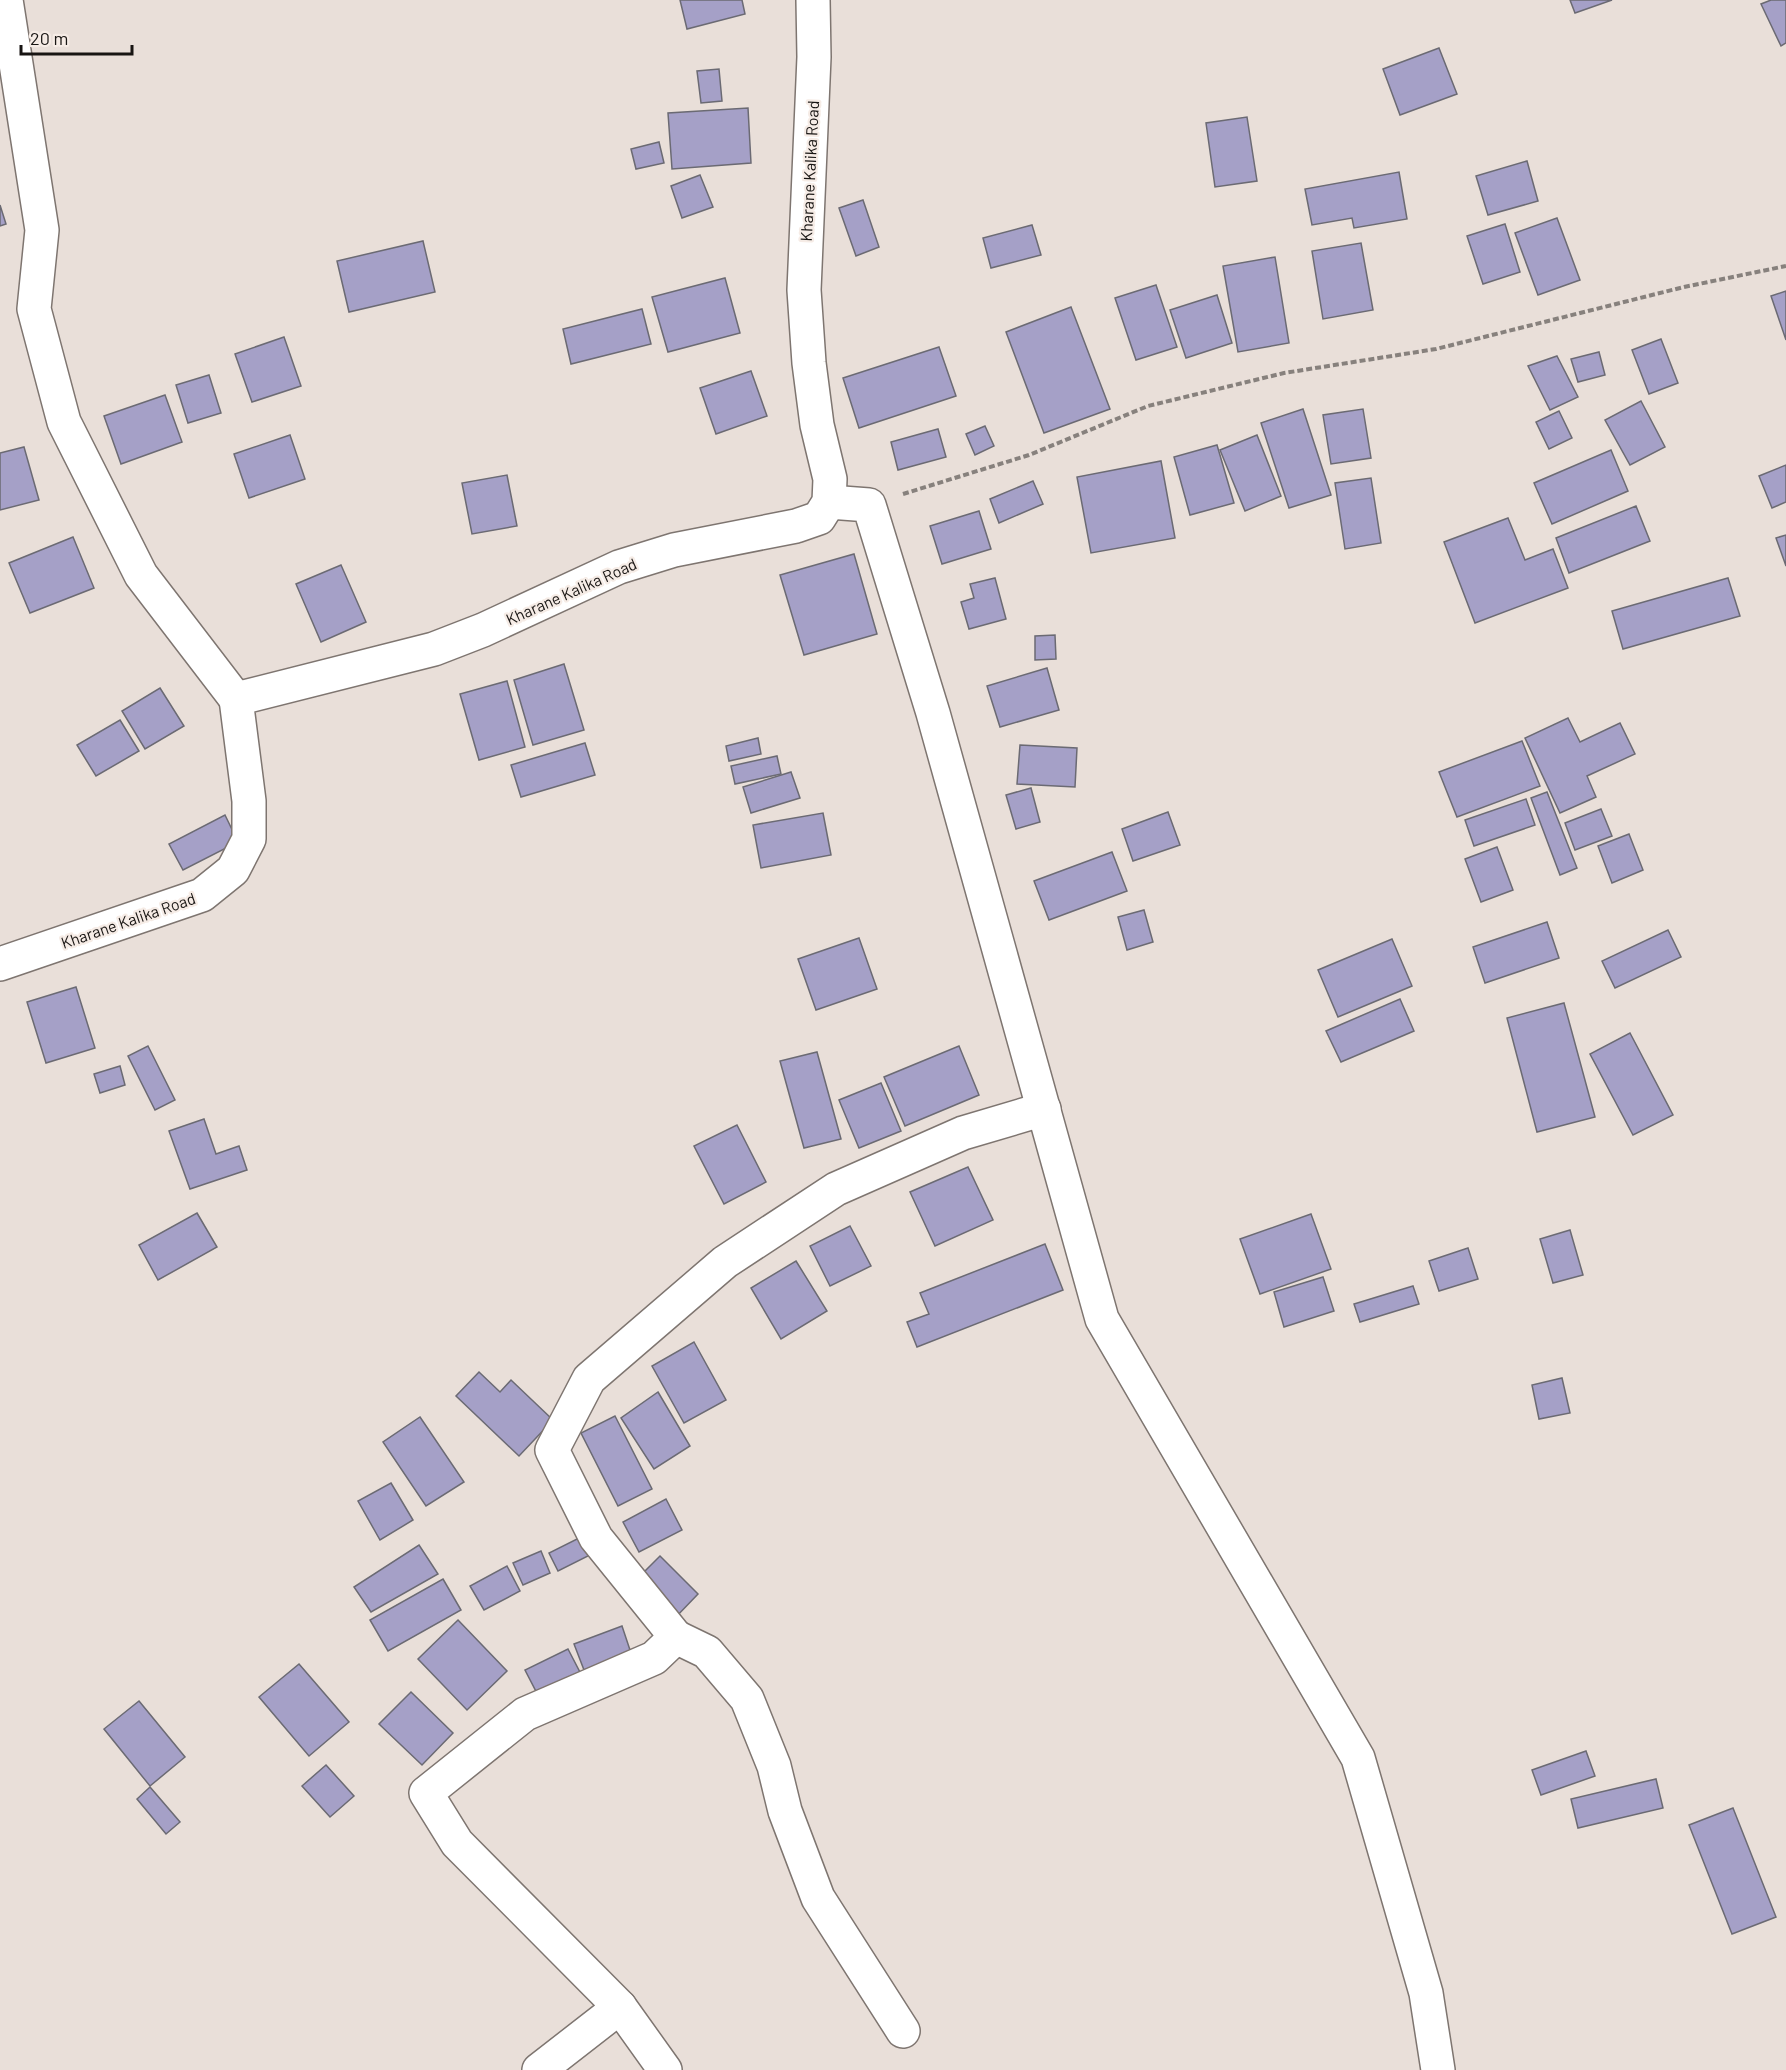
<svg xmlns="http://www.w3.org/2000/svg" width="1786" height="2070" viewBox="0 0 1786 2070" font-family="Barlow,sans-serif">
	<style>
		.building { fill: #a5a0c7; stroke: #6b6a73; stroke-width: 1.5 }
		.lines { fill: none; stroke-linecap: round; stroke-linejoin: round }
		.minor-casing { stroke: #7e7570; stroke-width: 36 }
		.tertiary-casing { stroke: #7e7570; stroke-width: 36 }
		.path { stroke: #87817d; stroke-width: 4; stroke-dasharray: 6 3; stroke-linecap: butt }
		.minor { stroke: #fff; stroke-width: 33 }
		.tertiary { stroke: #fff; stroke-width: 33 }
		.labels { text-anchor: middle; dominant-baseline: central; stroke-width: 4.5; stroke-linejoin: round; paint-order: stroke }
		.street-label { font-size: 16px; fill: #181513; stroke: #f6ece6 }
	</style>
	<rect width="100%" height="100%" fill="#e9dfd9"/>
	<!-- building -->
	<g class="building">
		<polygon points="680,0 742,0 745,14 687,29"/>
		<polygon points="1570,0 1612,0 1575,13"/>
		<polygon points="1771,0 1786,0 1786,43 1781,46 1761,4"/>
		<polygon points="1439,48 1457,94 1400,115 1383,69"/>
		<polygon points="719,69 722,101 701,103 697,71"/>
		<polygon points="748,108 751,163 672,169 668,113"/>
		<polygon points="1247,117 1257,181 1215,187 1206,123"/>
		<polygon points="659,142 664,163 636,169 631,149"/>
		<polygon points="1527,161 1538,201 1488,215 1476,176"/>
		<polygon points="1399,172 1407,219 1354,228 1352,218 1312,225 1305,189"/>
		<polygon points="700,175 713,207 682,218 671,186"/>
		<polygon points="863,200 879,247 856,256 839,208"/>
		<polygon points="0,205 6,224 0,226"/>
		<polygon points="1557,218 1580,280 1538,295 1515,233"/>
		<polygon points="1505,224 1520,272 1483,284 1467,236"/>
		<polygon points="1032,225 1041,255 991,268 983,238"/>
		<polygon points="423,241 435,292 349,312 337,261"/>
		<polygon points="1361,243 1373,310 1323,319 1312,251"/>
		<polygon points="1275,257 1289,343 1238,352 1223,266"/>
		<polygon points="725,278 740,333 668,352 652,297"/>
		<polygon points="1156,285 1177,347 1136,360 1115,298"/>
		<polygon points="1786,291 1786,340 1771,296"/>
		<polygon points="1217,295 1232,343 1186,358 1170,310"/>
		<polygon points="1071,307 1110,409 1044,433 1006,332"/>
		<polygon points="642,309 651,344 571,364 563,329"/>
		<polygon points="284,337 301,386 252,402 235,354"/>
		<polygon points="1661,339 1678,383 1649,394 1632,350"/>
		<polygon points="939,347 956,396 859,428 843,378"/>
		<polygon points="1599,352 1605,375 1578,382 1571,359"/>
		<polygon points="1557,356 1578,397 1550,410 1528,366"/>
		<polygon points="751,371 767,416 716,434 700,388"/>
		<polygon points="209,375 221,413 188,423 176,385"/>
		<polygon points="165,395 182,442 121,464 104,416"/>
		<polygon points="1641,401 1665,447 1630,465 1605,420"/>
		<polygon points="1303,409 1331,495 1289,508 1261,423"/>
		<polygon points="1363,409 1371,458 1331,464 1323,415"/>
		<polygon points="1559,411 1572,438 1549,449 1536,422"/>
		<polygon points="985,426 994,446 975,455 966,434"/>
		<polygon points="938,429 946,457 898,470 891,442"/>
		<polygon points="290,435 305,479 249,498 234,454"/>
		<polygon points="1257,435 1281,496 1245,511 1220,450"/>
		<polygon points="1217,445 1234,503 1190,515 1174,457"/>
		<polygon points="24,447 39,500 0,510 0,453"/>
		<polygon points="1611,450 1628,491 1552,524 1534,483"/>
		<polygon points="1161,461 1175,538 1091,553 1077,477"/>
		<polygon points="1786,465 1786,502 1772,508 1759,476"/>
		<polygon points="507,475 517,526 472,534 462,483"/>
		<polygon points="1371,478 1381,543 1345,549 1335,483"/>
		<polygon points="1033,481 1043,504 999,523 990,499"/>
		<polygon points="1636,506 1650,541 1569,573 1556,538"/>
		<polygon points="979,511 991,549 942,564 930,526"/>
		<polygon points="1508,518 1525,560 1553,549 1568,588 1475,623 1444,542"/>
		<polygon points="1786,535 1786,566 1776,538"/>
		<polygon points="73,537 94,588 30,613 9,563"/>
		<polygon points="854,554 877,634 804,655 780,575"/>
		<polygon points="341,565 366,622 321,642 296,584"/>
		<polygon points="995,578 1006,619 969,629 961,602 974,598 970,584"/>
		<polygon points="1728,578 1740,616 1623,649 1612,611"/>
		<polygon points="1055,635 1056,659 1035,660 1035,636"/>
		<polygon points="564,664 584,730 533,745 514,680"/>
		<polygon points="1047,668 1059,710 1000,727 987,686"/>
		<polygon points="507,681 525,747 479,760 460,694"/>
		<polygon points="160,688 184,726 145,749 122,711"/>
		<polygon points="1568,718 1580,742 1620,723 1635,754 1587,776 1596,797 1560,813 1525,738"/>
		<polygon points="120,720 139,751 96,776 77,745"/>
		<polygon points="758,738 761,754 729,761 726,746"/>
		<polygon points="1522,741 1540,786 1457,817 1439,772"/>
		<polygon points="585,743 595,775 521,797 511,765"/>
		<polygon points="1020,745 1077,748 1075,787 1017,784"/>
		<polygon points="777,756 781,774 735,784 731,766"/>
		<polygon points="791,772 800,798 751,813 743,787"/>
		<polygon points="1031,788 1040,822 1016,829 1006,795"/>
		<polygon points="1547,792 1577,868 1560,875 1531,798"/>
		<polygon points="1526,799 1535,825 1474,846 1465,820"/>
		<polygon points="1601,809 1612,836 1575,850 1565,823"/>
		<polygon points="1168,812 1180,845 1133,861 1122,829"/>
		<polygon points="823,813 831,855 761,868 753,825"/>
		<polygon points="225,815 238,842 183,870 169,844"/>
		<polygon points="1629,834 1643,870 1612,883 1598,846"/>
		<polygon points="1497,847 1513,890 1481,902 1465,859"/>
		<polygon points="1112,852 1127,891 1049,920 1034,881"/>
		<polygon points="1144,910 1153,942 1127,950 1118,917"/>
		<polygon points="1547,922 1559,958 1485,983 1473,947"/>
		<polygon points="1668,930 1681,957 1615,988 1602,961"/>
		<polygon points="859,938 877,989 816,1010 798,959"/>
		<polygon points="1392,939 1412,986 1338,1017 1318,970"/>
		<polygon points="76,987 95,1048 46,1063 27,1002"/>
		<polygon points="1400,999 1414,1031 1341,1062 1326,1031"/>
		<polygon points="1564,1003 1595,1117 1537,1132 1507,1018"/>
		<polygon points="1630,1033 1673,1115 1633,1135 1590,1054"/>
		<polygon points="148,1046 175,1100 155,1110 128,1056"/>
		<polygon points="959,1046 979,1095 905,1126 884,1077"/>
		<polygon points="817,1052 841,1139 804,1148 780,1061"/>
		<polygon points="120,1066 125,1085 100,1093 94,1074"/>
		<polygon points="881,1083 901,1131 859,1148 839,1100"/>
		<polygon points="204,1119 216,1154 239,1146 247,1170 190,1189 169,1131"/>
		<polygon points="737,1125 766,1182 724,1204 694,1146"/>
		<polygon points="968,1167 993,1220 935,1246 910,1192"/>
		<polygon points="197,1213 217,1247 158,1280 139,1245"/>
		<polygon points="1311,1214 1331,1269 1260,1294 1240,1239"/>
		<polygon points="850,1226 871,1266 830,1286 810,1246"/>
		<polygon points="1570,1230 1583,1275 1553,1283 1540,1239"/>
		<polygon points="1045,1244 1063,1290 917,1347 907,1322 929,1314 920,1293"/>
		<polygon points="1468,1248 1478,1279 1439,1291 1429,1261"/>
		<polygon points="796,1261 827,1311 781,1339 751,1288"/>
		<polygon points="1323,1277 1334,1311 1284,1327 1274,1292"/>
		<polygon points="1413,1286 1419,1304 1360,1322 1354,1304"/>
		<polygon points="694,1342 726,1400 684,1423 652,1366"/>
		<polygon points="479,1372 500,1392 511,1380 553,1420 519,1456 456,1396"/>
		<polygon points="1562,1378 1570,1413 1539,1419 1532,1385"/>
		<polygon points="658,1392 690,1446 654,1469 621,1418"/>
		<polygon points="615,1416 652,1489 618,1506 581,1433"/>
		<polygon points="420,1417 464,1482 426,1506 383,1442"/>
		<polygon points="391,1483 413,1520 380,1540 358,1501"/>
		<polygon points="666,1499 682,1530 639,1552 623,1522"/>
		<polygon points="581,1537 590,1555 558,1571 549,1553"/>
		<polygon points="419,1545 438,1574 371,1612 354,1587"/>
		<polygon points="541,1551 550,1573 523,1585 513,1563"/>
		<polygon points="660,1556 698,1594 674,1619 635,1581"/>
		<polygon points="507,1566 520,1591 484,1610 470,1586"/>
		<polygon points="443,1579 461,1610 388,1651 370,1620"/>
		<polygon points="458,1620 507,1671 467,1710 418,1659"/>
		<polygon points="622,1626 631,1653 584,1670 574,1644"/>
		<polygon points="568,1649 584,1680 541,1701 525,1670"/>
		<polygon points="299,1664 349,1722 309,1756 259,1697"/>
		<polygon points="411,1692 453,1733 422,1765 379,1724"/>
		<polygon points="139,1701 185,1757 150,1786 104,1729"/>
		<polygon points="1586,1751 1595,1776 1541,1795 1532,1770"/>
		<polygon points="326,1765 354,1796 330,1817 302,1786"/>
		<polygon points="1656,1779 1663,1808 1578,1828 1571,1799"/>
		<polygon points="150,1787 180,1822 166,1834 137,1799"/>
		<polygon points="1733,1808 1776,1917 1732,1934 1689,1825"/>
	</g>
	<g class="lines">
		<defs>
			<g id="minor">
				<polyline points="6,0 42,230 34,309 64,422 141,575 236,699"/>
				<polyline points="829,502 869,505 933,713 1102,1319 1358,1758 1426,1993 1438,2070"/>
				<polyline points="676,1637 707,1652 747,1699 774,1766 785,1811 818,1898 903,2031"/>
				<polyline points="620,2007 665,2070"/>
				<polyline points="539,2070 620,2007 457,1843 426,1793 525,1714 654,1658 676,1637 596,1538 552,1450 589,1379 725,1262 836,1189 963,1133 1044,1109"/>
			</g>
			<polyline id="tertiary" points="0,964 202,895 233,870 249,839 249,801 236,699 434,649 483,630 619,567 674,550 796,526 819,518 829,502 830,479 817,425 809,363 804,290 814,57 813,0"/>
		</defs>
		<!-- minor casing -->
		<use href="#minor" class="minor-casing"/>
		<!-- tertiary casing -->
		<use href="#tertiary" class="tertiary-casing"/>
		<!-- path -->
		<polyline class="path" points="903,494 1029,455 1148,406 1284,373 1436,349 1684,287 1786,266"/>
		<!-- minor -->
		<use href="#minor" class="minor"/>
		<!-- tertiary -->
		<use href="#tertiary" class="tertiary"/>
	</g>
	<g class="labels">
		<!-- street labels -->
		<g class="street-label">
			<text transform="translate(809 171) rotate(-87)">Kharane Kalika Road</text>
			<text transform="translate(571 591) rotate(-24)">Kharane Kalika Road</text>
			<text transform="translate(128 920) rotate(-19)">Kharane Kalika Road</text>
		</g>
	</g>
	<!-- scale -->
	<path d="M21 45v9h111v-9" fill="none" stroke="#181513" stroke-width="3"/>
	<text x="30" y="45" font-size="18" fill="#181513" stroke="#f6ece6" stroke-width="4.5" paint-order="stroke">20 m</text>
</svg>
